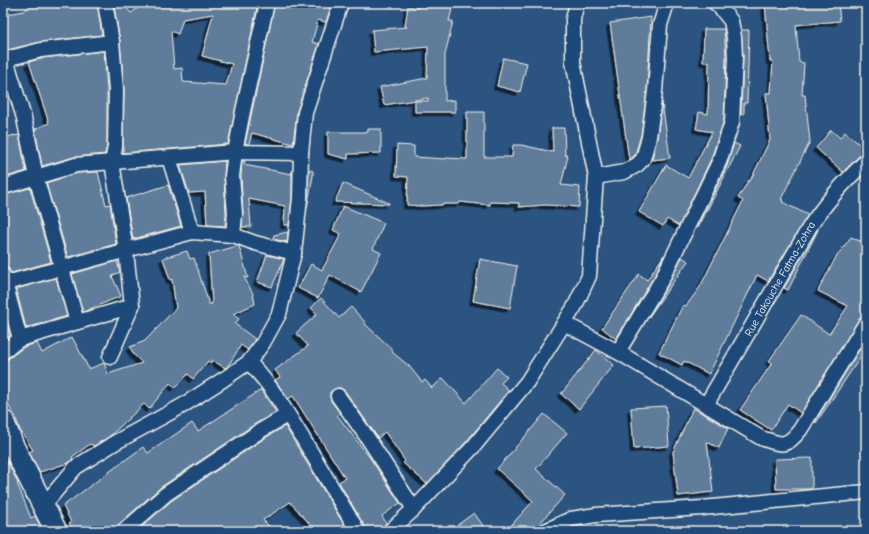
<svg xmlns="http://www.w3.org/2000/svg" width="869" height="534" viewBox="0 0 869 534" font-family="'Comic Neue',sans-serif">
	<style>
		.building { fill: #5e7b9a; stroke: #f4f1e8; fill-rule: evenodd; filter: url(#shadow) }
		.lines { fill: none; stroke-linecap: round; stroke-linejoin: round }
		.minor-casing { stroke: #f4f1e8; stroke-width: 17 }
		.primary-casing { stroke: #f4f1e8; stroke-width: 24 }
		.minor { stroke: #1f4a7a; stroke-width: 14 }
		.primary { stroke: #1f4a7a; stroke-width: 21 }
		.labels { text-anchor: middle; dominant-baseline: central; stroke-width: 3; stroke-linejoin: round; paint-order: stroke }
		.street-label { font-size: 11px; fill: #f4f1e8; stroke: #1f4a7a }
	</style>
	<defs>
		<filter id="shadow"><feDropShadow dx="-3.5" dy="3.5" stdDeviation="0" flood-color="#0009"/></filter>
	</defs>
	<rect width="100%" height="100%" fill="#2c5481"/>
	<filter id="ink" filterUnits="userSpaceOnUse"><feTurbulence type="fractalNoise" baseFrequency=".025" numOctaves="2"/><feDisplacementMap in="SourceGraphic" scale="8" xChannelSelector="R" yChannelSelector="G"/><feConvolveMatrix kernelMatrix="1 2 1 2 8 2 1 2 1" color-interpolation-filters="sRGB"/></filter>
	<g filter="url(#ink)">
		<!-- building -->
		<g class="building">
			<polygon points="33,3 97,3 102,35 40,42 3,51 3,15 24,11"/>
			<path d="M145 3H258L228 144 123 153 124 89 120 41 114 6 123 4 131 13ZM213 14 202 56 232 64 226 85 183 82 182 68 174 69 171 31 178 34 183 19Z"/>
			<polygon points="275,3 332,3 326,22 318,20 312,42 319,44 297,111 293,144 252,133 249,144 245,144"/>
			<polygon points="419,3 445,3 453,5 449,21 453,21 445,55 445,101 455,100 455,112 415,112 415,101 428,101 428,98 384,105 380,87 427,78 428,47 374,52 372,30 407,27 405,26 408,6 418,8"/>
			<polygon points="765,3 838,3 840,21 796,25 799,62 804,63 802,95 805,95 810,142 781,199 783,200 782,202 808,215 768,281 757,275 709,374 684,361 682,365 659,353 683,305 686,306 700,287 743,201 738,198 749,180 750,181 770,140 766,93 771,93 773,61 770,61"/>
			<polygon points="651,17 647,90 641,135 635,155 629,160 610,23"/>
			<polygon points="704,29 724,29 726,57 724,120 711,159 679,226 667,219 663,226 639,212 666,165 688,178 712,132 696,129 699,112 708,114 709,62 703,62"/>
			<polygon points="741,30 749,30 747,103 744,103 744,114 741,114 743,57"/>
			<polygon points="104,51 107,90 107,146 105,154 74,157 42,166 35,129 49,123 29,62 43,58"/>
			<polygon points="503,58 527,63 520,92 497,86"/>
			<polygon points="662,102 670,158 652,160 657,138"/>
			<polygon points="467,112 484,112 484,157 512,157 513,145 521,145 553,152 552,128 564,128 565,155 568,156 561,185 580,187 579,207 545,205 519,207 519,203 490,202 490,205 460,202 459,204 442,204 442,205 421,206 407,205 408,177 396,176 397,145 414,146 414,157 446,159 446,158 467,159"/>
			<polygon points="368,129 381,129 381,153 348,154 348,159 328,154 328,132 368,132"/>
			<polygon points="831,130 840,138 845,132 866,150 866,153 860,155 843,172 816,148"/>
			<polygon points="14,135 14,136 19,135 26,171 3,178 3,139"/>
			<polygon points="734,143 740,146 698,228 697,227 727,166"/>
			<polygon points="225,161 224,177 226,214 225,226 207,225 205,192 189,193 180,165"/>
			<polygon points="242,161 245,161 244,165 292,174 292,171 292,197 289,225 284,225 285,206 249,199 251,227 242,227 243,213 241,176"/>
			<polygon points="309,170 313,171 313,176 307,208"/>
			<polygon points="98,172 106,205 110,204 116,244 68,257 46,183 78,173"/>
			<polygon points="343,183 389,203 389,204 335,202"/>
			<polygon points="168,185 181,226 133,239 126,198"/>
			<polygon points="30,188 51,262 11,273 9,269 3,267 3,195"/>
			<polygon points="343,206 384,223 373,249 381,253 361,292 330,275 318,298 298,288 311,264 322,270 341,234 333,230"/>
			<polygon points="818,230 788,290 784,288 816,232"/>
			<polygon points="288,232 287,242 273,239 274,235"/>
			<polygon points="851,237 866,244 866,315 862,316 859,319 801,413 788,404 771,430 740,410 772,363 769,361 801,315 829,334 848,306 818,291 836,257"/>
			<polygon points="237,246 239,246 248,278 244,277 253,294 255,304 233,314 239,319 235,324 255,339 248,350 241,345 228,366 225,368 212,360 211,363 208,361 193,379 188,374 175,388 170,383 149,409 144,404 110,436 94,446 90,444 72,457 73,459 68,463 40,472 29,452 33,450 20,430 15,416 3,398 3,360 8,359 24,347 37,343 42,353 72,337 89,369 104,363 108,374 142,363 134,355 130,347 145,341 176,308 172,279 170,280 163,258 187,251 190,259 194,258 209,304 212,304 209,254"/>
			<polygon points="267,255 284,259 272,287 257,282"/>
			<polygon points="664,255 655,275 616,339 602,328 639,274 647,280"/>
			<polygon points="682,257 688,261 648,318 669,283"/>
			<polygon points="480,259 517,266 510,308 473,301"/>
			<polygon points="117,261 120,272 112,276 121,296 83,312 72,274"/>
			<polygon points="56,278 67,316 26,328 16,289"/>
			<polygon points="321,298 339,318 351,307 366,323 365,324 393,350 392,352 409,366 422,382 425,380 432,388 443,378 466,403 497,368 507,377 501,383 509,390 467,441 427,484 403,463 405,461 385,432 378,438 345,391 341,388 337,388 330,392 330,396 331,401 340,413 337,415 370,458 400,503 382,516 386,523 382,529 379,531 366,531 365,527 339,482 345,478 293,396 288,399 275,380 280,377 275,370 308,346 296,333 317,314 311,308"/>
			<polygon points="3,308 10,336 3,341"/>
			<polygon points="866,339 866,349 816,423 815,422"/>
			<polygon points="596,350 614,365 579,409 561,394"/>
			<polygon points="261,390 276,412 255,424 161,487 118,525 116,531 75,531 69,523 71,522 63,506 143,447 148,453 192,423 198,431"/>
			<polygon points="666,406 669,446 634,449 631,408"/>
			<polygon points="693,408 728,428 719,448 707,442 713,492 678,496 673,452"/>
			<polygon points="544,414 567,433 536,469 565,495 533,531 506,531 533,501 497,469"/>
			<polygon points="285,426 346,528 342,531 316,531 290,502 263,520 274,531 137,531 171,501 265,438"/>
			<polygon points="812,458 812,489 776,489 775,459"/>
			<polygon points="7,461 18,483 17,483 31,518 35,516 43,531 3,531 3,462"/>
			<polygon points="474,513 487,531 449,531"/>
		</g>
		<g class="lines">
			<defs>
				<g id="minor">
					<polyline points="105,3 112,42 116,90 115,147 112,162 126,251 132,306 110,357"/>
					<polyline points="169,158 192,232"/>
					<polyline points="596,177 624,172 637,165 643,159 649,137 655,91 660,25 667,3"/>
					<polyline points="3,187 76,165 235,152 301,153"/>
					<polyline points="233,235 235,214 232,176 235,152 243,111 267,3"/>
					<polyline points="3,275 20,339"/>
					<polyline points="3,284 192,232 233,235 255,243 294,253"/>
					<polyline points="77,322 36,177 24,118 6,59 41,50 112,42"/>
					<path d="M564 323 618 352 761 438C782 445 786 448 800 430L866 323"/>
					<polyline points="3,352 20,339 132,306"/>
					<polyline points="618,352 662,279 719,162 732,122 735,57 734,37 731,21 718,5 715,3"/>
					<path d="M249 362C257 371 265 380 272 390 303 435 329 485 358 531"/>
					<polyline points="338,396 367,437 414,509"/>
					<path d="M706 405 809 228C825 203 844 182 866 161"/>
					<polyline points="43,506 76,467 116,442 182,406 224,379 249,362 263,343 279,314 294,253 300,198 301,153 305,113 341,3"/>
					<polyline points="124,531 166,494 260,431 287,415"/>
					<polyline points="390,531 414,509 473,447 527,382 575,306 589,276 596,177 573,62 573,19 577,3"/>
					<polyline points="545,531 571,519 596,515 702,508 866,492"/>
				</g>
				<polyline id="primary" points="3,421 14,448 56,531"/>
			</defs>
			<!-- minor casing -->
			<use href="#minor" class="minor-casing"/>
			<!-- primary casing -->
			<use href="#primary" class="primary-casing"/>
			<!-- minor -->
			<use href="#minor" class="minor"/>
			<!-- primary -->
			<use href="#primary" class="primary"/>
		</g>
	</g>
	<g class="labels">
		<!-- street labels -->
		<g class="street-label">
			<text transform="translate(780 279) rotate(-60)">Rue Takouche Fatma-Zohra</text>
		</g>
	</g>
	<!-- margin -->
	<rect width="869" height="534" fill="none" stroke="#1f4a7a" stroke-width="16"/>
	<rect x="8" y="8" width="853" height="518" fill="none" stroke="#f4f1e8" stroke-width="1.5" filter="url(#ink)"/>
</svg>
